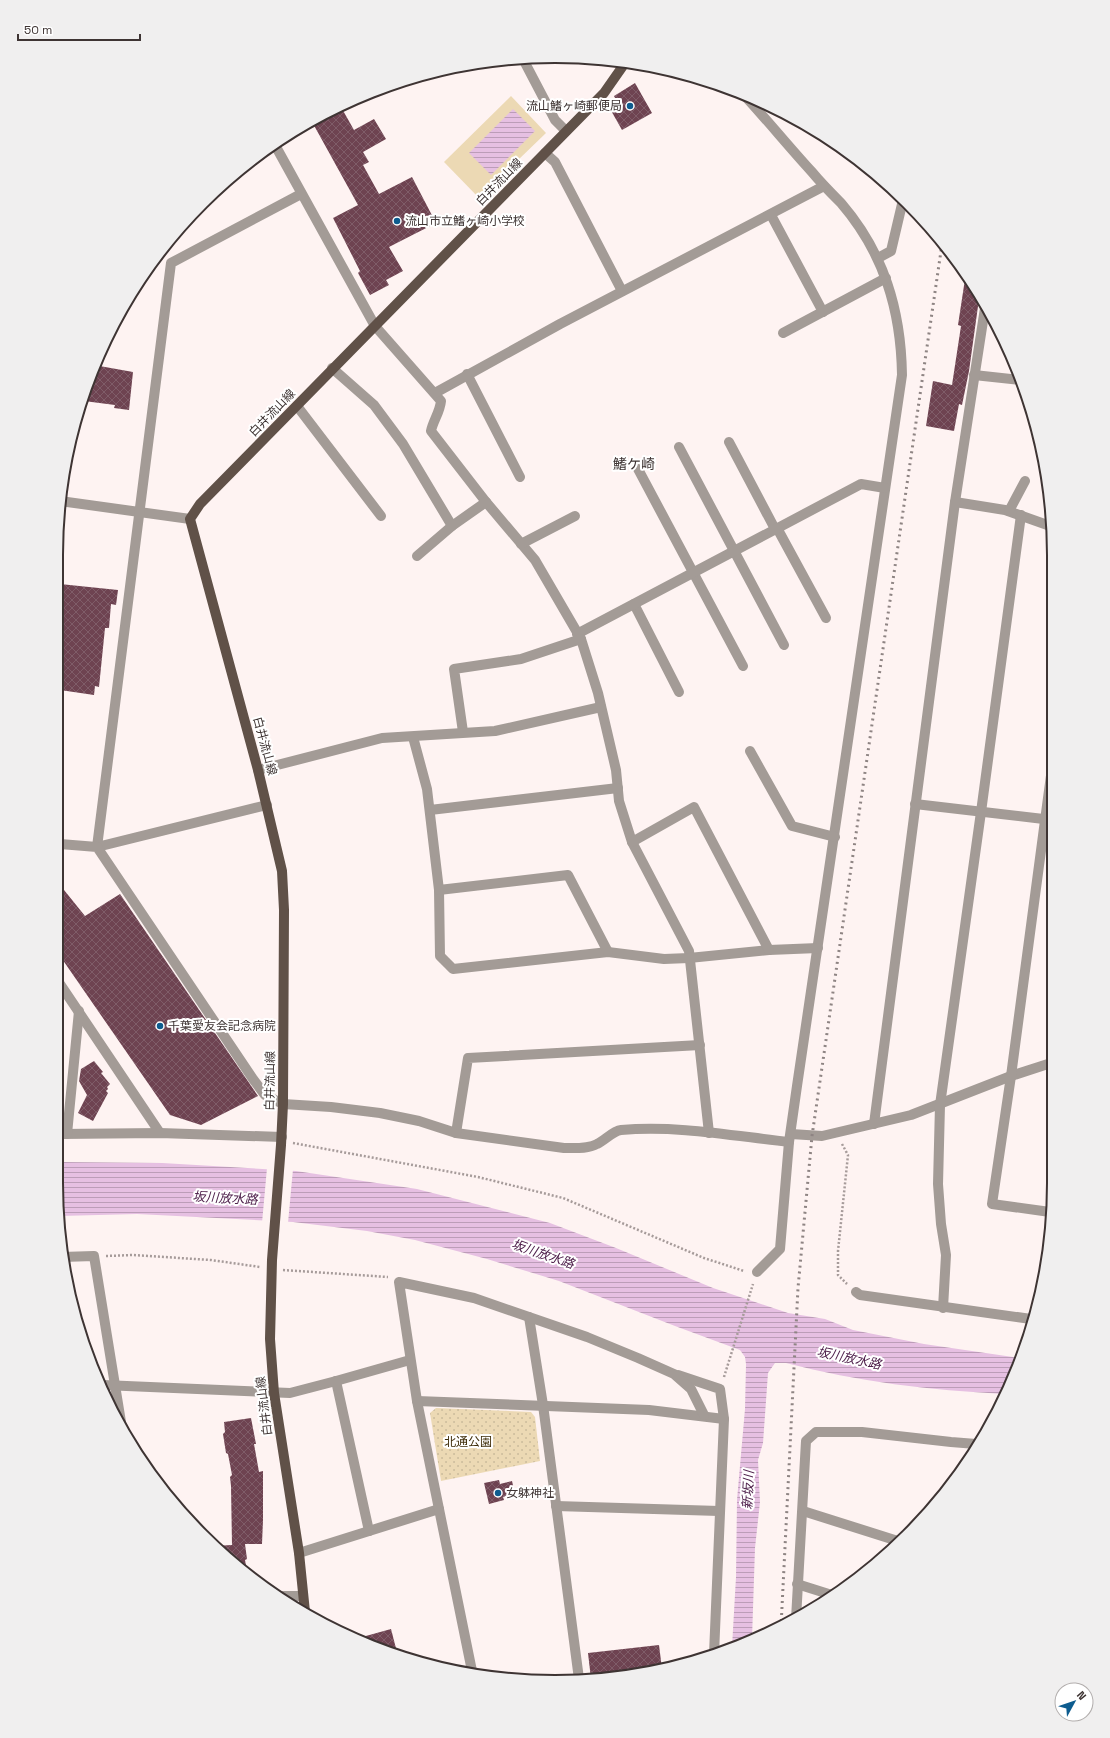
<svg xmlns="http://www.w3.org/2000/svg" width="1110" height="1738" viewBox="0 0 1110 1738" font-family="'Space Grotesk','Noto Sans JP',sans-serif">
	<style>
		.park { fill: url(#park-dots) }
		.pitch { fill: #ecd9b4 }
		.water { fill: url(#water-rules) }
		.pier { fill: #fef3f2 }
		.building { fill: url(#building-cross-hatch) }
		.lines { fill: none; stroke-linecap: round; stroke-linejoin: round }
		.path { stroke: #a69b9a; stroke-width: 2.5; stroke-dasharray: 2 2; stroke-linecap: butt }
		.minor { stroke: #a39b96; stroke-width: 10 }
		.major { stroke: #605148; stroke-width: 10 }
		.rail { stroke: #8e8483; stroke-width: 3; stroke-dasharray: 2 4; stroke-linecap: butt }
		.poi-dot { fill: #0d5c8f; stroke: #fff; stroke-width: 1.5 }
		.labels { text-anchor: middle; dominant-baseline: central; stroke-width: 4; stroke-linejoin: round; paint-order: stroke }
		.poi-label { font-size: 12px; fill: #3e3433; stroke: #fff; text-anchor: start }
		.street-label { font-size: 12px; fill: #3e3433; stroke: #fff }
		.park-label { font-size: 12px; fill: #3f2e0b; stroke: #fff }
		.water-label { font-size: 13px; font-style: italic; fill: #4f214c; stroke: #fff }
		.quarter-label { font-size: 14px; fill: #3e3433; stroke: #fff }
		.rim { fill: none; stroke: #3e3433; stroke-width: 2 }
	</style>
	<defs>
		<pattern id="park-dots" width="8" height="8" patternUnits="userSpaceOnUse"><rect width="8" height="8" fill="#ecd9b4"/><path d="M2 2h.1M6 6h.1" fill="none" stroke="#cbbb9b" stroke-width="1.8" stroke-linecap="round"/></pattern>
		<pattern id="water-rules" width="6" height="5" patternUnits="userSpaceOnUse"><rect width="6" height="5" fill="#e6c0e2"/><path d="M0 2.5h6" fill="none" stroke="#bc9db8"/></pattern>
		<pattern id="building-cross-hatch" width="8" height="8" patternUnits="userSpaceOnUse"><rect width="8" height="8" fill="#6e4351"/><path d="M0 0l8 8M0 8l8-8" fill="none" stroke="#7f5c68"/></pattern>
	</defs>
	<rect width="100%" height="100%" fill="#fef3f2"/>
	<!-- park -->
	<polygon class="park" points="436,1408 531,1412 535,1417 540,1461 441,1481 430,1413"/>
	<!-- pitch -->
	<polygon class="pitch" points="511,96 546,133 479,198 444,162"/>
	<!-- water -->
	<g class="water">
		<polygon points="513,109 535,131 491,175 469,153"/>
		<path d="M60 1162 162 1163 296 1171 417 1189 550 1223 616 1248 713 1288 788 1313 825 1319 853 1330 924 1344 1020 1358 1016 1374 1004 1394C931 1390 857 1382 786 1363H775L768 1373 763 1443 758 1460 760 1502 755 1548 752 1639 732 1647 736 1577 737 1500 745 1409 746 1364 745 1357 740 1350 675 1326 559 1281 487 1259 415 1240 367 1231 293 1222 137 1214 60 1216Z"/>
	</g>
	<!-- pier -->
	<polygon class="pier" points="267,1168 293,1169 288,1223 262,1223"/>
	<!-- building -->
	<g class="building">
		<polygon points="635,83 652,113 622,130 609,107 617,102 614,96"/>
		<polygon points="341,107 354,130 374,119 386,139 363,152 369,162 363,165 379,194 412,177 436,223 389,247 403,271 386,280 389,285 370,295 358,273 360,271 333,218 358,205 311,120"/>
		<polygon points="965,279 979,299 969,371 962,405 959,404 954,431 926,426 933,381 952,385 961,326 958,325"/>
		<polygon points="94,365 133,372 129,410 114,408 115,405 84,401"/>
		<polygon points="60,584 118,590 116,605 111,604 109,628 105,628 99,687 95,686 94,695 60,690"/>
		<polygon points="60,885 85,916 120,894 258,1096 201,1125 170,1115 60,956"/>
		<polygon points="94,1061 103,1072 101,1073 110,1084 107,1087 108,1089 106,1091 108,1093 93,1121 78,1113 87,1095 79,1081 81,1069"/>
		<polygon points="251,1418 256,1444 254,1444 259,1472 263,1471 263,1520 262,1544 245,1544 247,1559 245,1560 248,1576 213,1546 232,1545 231,1486 230,1477 232,1475 228,1454 226,1453 223,1434 225,1432 224,1422"/>
		<polygon points="499,1480 500,1484 512,1481 515,1494 503,1497 504,1500 489,1504 484,1483"/>
		<polygon points="391,1629 398,1656 355,1639"/>
		<polygon points="659,1645 662,1669 620,1678 591,1679 588,1653"/>
	</g>
	<g class="lines">
		<!-- path -->
		<g class="path">
			<polyline points="293,1143 478,1177 563,1198 704,1258 744,1271"/>
			<polyline points="842,1144 848,1155 838,1251 838,1275 847,1284"/>
			<polyline points="106,1256 133,1255 211,1260 260,1267"/>
			<polyline points="283,1270 388,1277"/>
			<polyline points="724,1377 753,1284"/>
		</g>
		<!-- minor -->
		<g class="minor">
			<polyline points="523,59 555,120 566,131"/>
			<path d="M745 96C768 121 789 147 812 172 821 183 831 193 841 203 884 253 901 310 902 375L797 1086 789 1142 780 1249 757 1272"/>
			<path d="M275 145 375 326 441 401C440 412 433 421 431 431L486 502 535 560 581 639 598 693 616 770 619 801 632 842 689 951 709 1133"/>
			<polyline points="545,153 555,162 622,291"/>
			<polyline points="771,215 823,312"/>
			<polyline points="878,258 891,251 903,200"/>
			<polyline points="783,333 886,278"/>
			<polyline points="332,368 374,405 403,444 452,526"/>
			<polyline points="467,374 520,477"/>
			<polyline points="974,375 1020,380"/>
			<polyline points="435,393 560,324 824,186"/>
			<polyline points="297,406 381,516"/>
			<polyline points="729,442 775,529"/>
			<polyline points="679,447 784,645"/>
			<polyline points="638,469 743,666"/>
			<polyline points="60,501 190,519"/>
			<polyline points="955,502 1005,510 1053,527"/>
			<polyline points="1009,511 1025,481"/>
			<polyline points="777,528 826,618"/>
			<polyline points="521,544 575,516"/>
			<polyline points="417,556 452,526 486,502"/>
			<polyline points="634,604 679,692"/>
			<polyline points="577,634 861,484 885,488"/>
			<polyline points="463,732 454,669 521,659 581,639"/>
			<polyline points="413,737 427,789 439,890 440,956 453,969 608,952 664,959 689,958 769,950 818,948"/>
			<polyline points="750,751 792,826 835,837"/>
			<polyline points="258,770 382,738 495,731 601,707"/>
			<polyline points="915,804 1052,820"/>
			<polyline points="267,805 97,847 171,263 301,194"/>
			<polyline points="430,810 618,788"/>
			<polyline points="632,842 694,807 769,950"/>
			<path d="M60 844 97 847 253 1079 265 1095 283 1104 331 1107 380 1113 419 1121 456 1133 564 1148C575 1148 588 1149 597 1144 605 1140 613 1131 621 1130 677 1125 734 1136 789 1142"/>
			<polyline points="439,890 568,875 608,952"/>
			<polyline points="60,984 160,1133"/>
			<polyline points="874,1124 955,502 985,308"/>
			<polyline points="456,1133 468,1058 700,1045"/>
			<polyline points="60,1134 160,1133 282,1137"/>
			<polyline points="67,1134 79,1011"/>
			<polyline points="791,1134 822,1136 911,1115 1011,1076 1051,1063"/>
			<polyline points="1050,1212 992,1204 1011,1076 1052,768"/>
			<polyline points="62,1257 94,1256 121,1422"/>
			<polyline points="1047,1260 1050,1235"/>
			<polyline points="856,1292 860,1295 1031,1319"/>
			<polyline points="943,1308 946,1255 941,1224 938,1184 940,1105 981,812 1021,515"/>
			<polyline points="529,1317 543,1405 579,1679"/>
			<polyline points="678,1375 720,1389 724,1419 714,1654"/>
			<polyline points="336,1381 369,1531"/>
			<polyline points="103,1385 290,1393 336,1381 410,1360"/>
			<polyline points="417,1401 649,1410 724,1419"/>
			<polyline points="556,1506 719,1511"/>
			<polyline points="803,1511 901,1542"/>
			<polyline points="299,1553 439,1509"/>
			<polyline points="797,1584 835,1596"/>
			<polyline points="279,1596 303,1596"/>
			<polyline points="796,1619 806,1441 816,1432 862,1432 951,1442 976,1444"/>
			<polyline points="472,1671 417,1401 399,1282 474,1298 587,1337 638,1358 674,1374 691,1389 704,1415"/>
		</g>
		<!-- major -->
		<polyline class="major" points="305,1612 299,1553 274,1393 270,1339 272,1260 281,1145 283,1104 284,910 282,871 258,770 190,519 200,504 604,93 625,63"/>
		<!-- rail -->
		<polyline class="rail" points="781,1627 798,1288 812,1136 942,244"/>
	</g>
	<!-- markers -->
	<g class="poi-dot">
		<circle cx="630" cy="106" r="4"/>
		<circle cx="397" cy="221" r="4"/>
		<circle cx="160" cy="1026" r="4"/>
		<circle cx="498" cy="1493" r="4"/>
	</g>
	<g class="labels">
		<!-- poi labels -->
		<g class="poi-label">
			<text x="622" y="106" text-anchor="end">流山鰭ヶ崎郵便局</text>
			<text x="405" y="221">流山市立鰭ヶ崎小学校</text>
			<text x="168" y="1026">千葉愛友会記念病院</text>
			<text x="506" y="1493">女躰神社</text>
		</g>
		<!-- street labels -->
		<g class="street-label">
			<text transform="translate(499 182) rotate(-46)">白井流山線</text>
			<text transform="translate(272 413) rotate(-46)">白井流山線</text>
			<text transform="translate(265 746) rotate(75)">白井流山線</text>
			<text transform="translate(270 1081) rotate(-89)">白井流山線</text>
			<text transform="translate(264 1406) rotate(-97)">白井流山線</text>
		</g>
		<!-- park labels -->
		<g class="park-label">
			<text x="468" y="1442">北通公園</text>
		</g>
		<!-- water labels -->
		<g class="water-label">
			<text transform="translate(225 1198) rotate(3)">坂川放水路</text>
			<text transform="translate(543 1254) rotate(19)">坂川放水路</text>
			<text transform="translate(849 1358) rotate(12)">坂川放水路</text>
			<text transform="translate(748 1490) rotate(-87)">新坂川</text>
		</g>
		<!-- quarter labels -->
		<g class="quarter-label">
			<text x="634" y="464">鰭ケ崎</text>
		</g>
	</g>
	<!-- crop -->
	<path d="M0 0H1110V1738H0ZM555 63H555A492 492 0 0 1 1047 555V1183A492 492 0 0 1 555 1675H555A492 492 0 0 1 63 1183V555A492 492 0 0 1 555 63Z" fill="#f0efef" fill-rule="evenodd"/>
	<path class="rim" d="M555 63H555A492 492 0 0 1 1047 555V1183A492 492 0 0 1 555 1675H555A492 492 0 0 1 63 1183V555A492 492 0 0 1 555 63Z"/>
	<!-- north arrow -->
	<g transform="translate(1074 1702) rotate(50)"><circle r="19" fill="#ffffff" stroke="#b2aead"/>
	<path d="M0-3L7 15L0 10L-7 15Z" fill="#0d5c8f"/>
	<text y="-6" font-size="11" font-weight="bold" text-anchor="middle" fill="#3e3433">N</text>
	</g>
	<!-- scale -->
	<path d="M18 34v6h122v-6" fill="none" stroke="#3e3433" stroke-width="2"/>
	<text x="24" y="34" font-size="12" fill="#3e3433" stroke="#ffffff" stroke-width="3" paint-order="stroke">50 m</text>
</svg>
